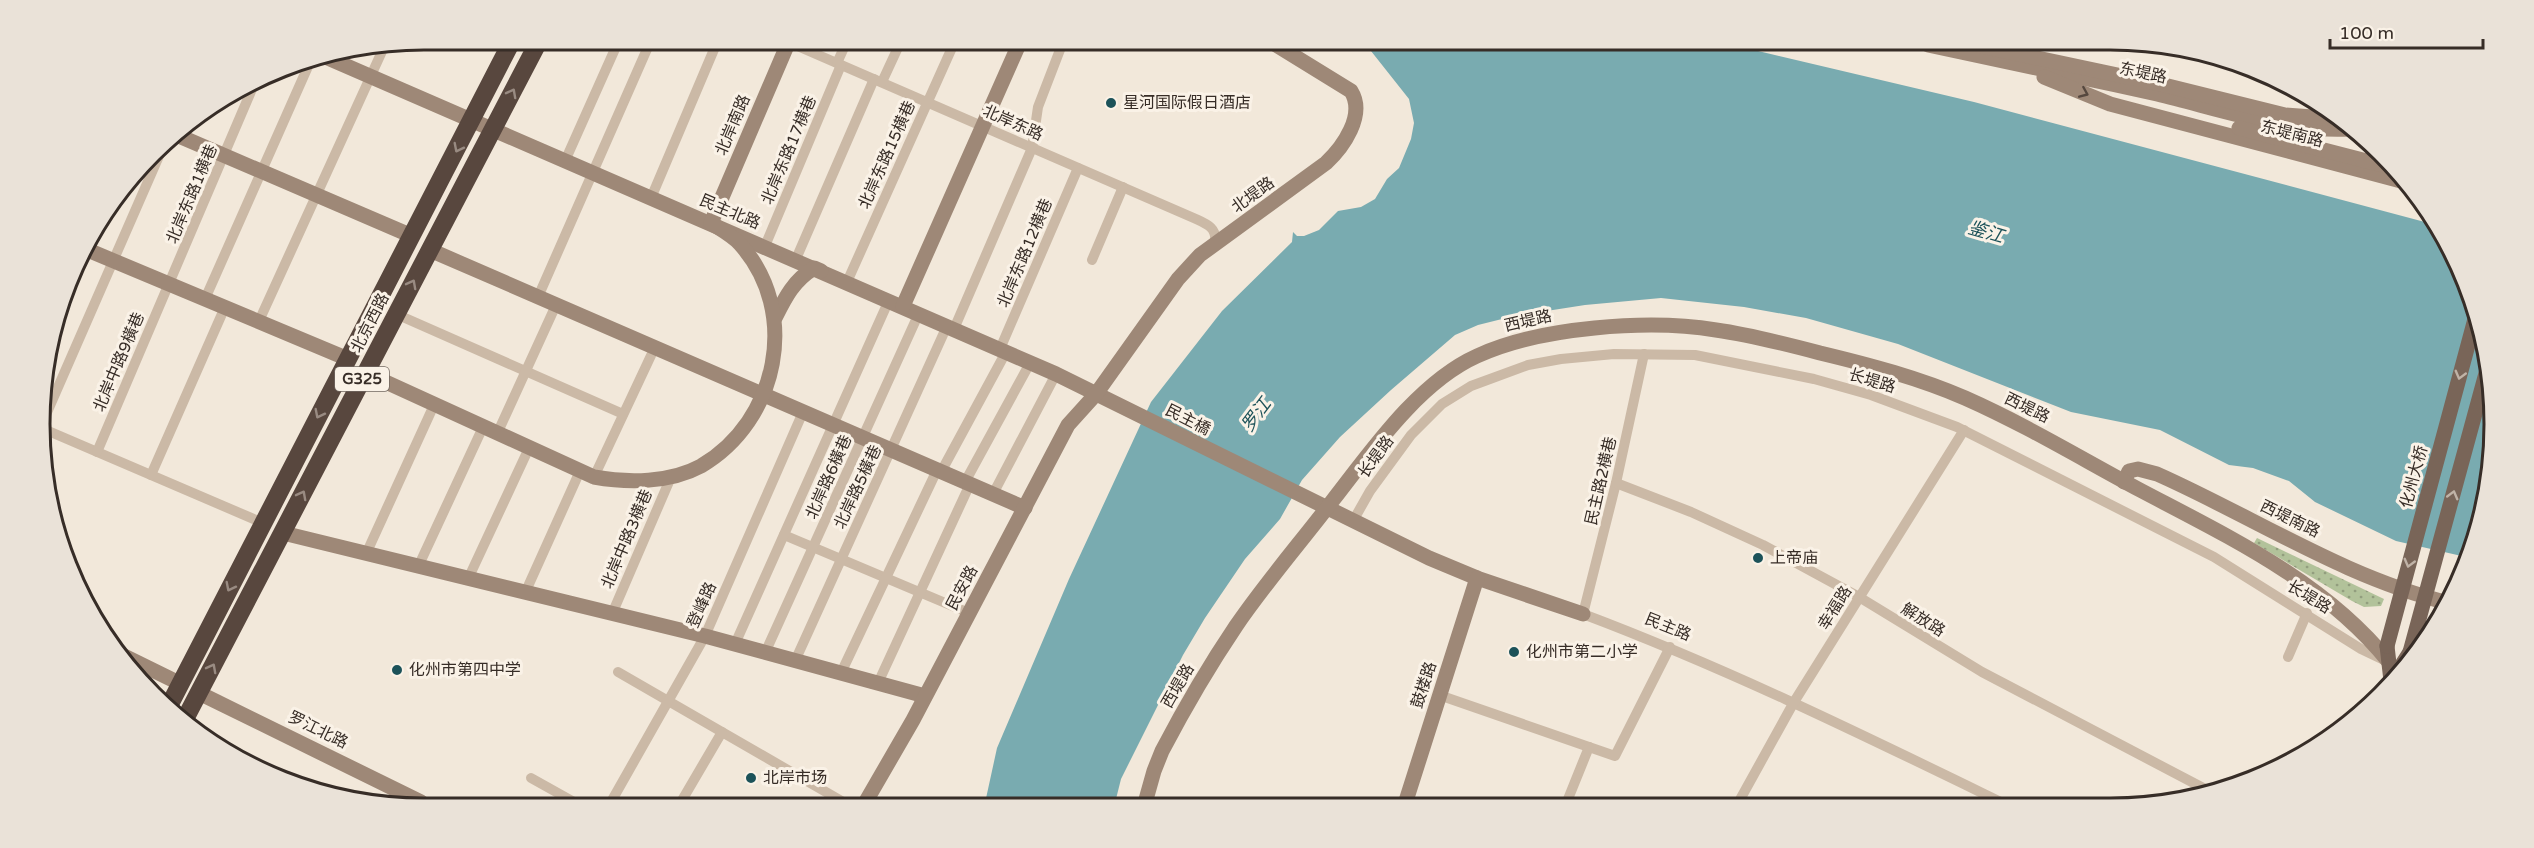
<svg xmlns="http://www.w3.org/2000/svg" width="2534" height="848" viewBox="0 0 2534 848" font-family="'Varela Round','Noto Sans SC',sans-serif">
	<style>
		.green { fill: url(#green-dots) }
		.water { fill: #79abb0 }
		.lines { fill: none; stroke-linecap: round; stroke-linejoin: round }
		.street { stroke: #cbb9a6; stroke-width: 10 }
		.secondary { stroke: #9e8877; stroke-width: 15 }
		.primary { stroke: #796558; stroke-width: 15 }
		.highway { stroke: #58473e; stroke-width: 18 }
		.primary-bridge { stroke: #796558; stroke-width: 15 }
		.oneway { stroke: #998b82 }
		.oneway2 { stroke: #56483f }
		.oneway3 { stroke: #c0b3a7 }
		.poi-dot { fill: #1c5259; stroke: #faf2e7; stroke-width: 2 }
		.labels { text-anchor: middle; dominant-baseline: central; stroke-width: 6; stroke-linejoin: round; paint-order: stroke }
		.shield { fill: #faf2e7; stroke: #726861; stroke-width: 1.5 }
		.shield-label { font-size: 15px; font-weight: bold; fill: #372d27 }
		.street-label { font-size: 16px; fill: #372d27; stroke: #faf2e7 }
		.poi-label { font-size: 16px; fill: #372d27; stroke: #faf2e7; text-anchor: start }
		.water-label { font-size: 18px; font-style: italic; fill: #1c5259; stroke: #faf2e7 }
		.rim { fill: none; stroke: #372d27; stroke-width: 3 }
	</style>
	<defs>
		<pattern id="green-dots" width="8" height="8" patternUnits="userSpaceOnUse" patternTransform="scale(1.5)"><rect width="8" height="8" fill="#b2c29a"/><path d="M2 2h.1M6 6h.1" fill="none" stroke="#929e7e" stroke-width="1.8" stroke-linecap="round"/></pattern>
	</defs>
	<rect width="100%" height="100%" fill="#f2e8da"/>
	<!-- green -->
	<polygon class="green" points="2257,538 2384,599 2381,606 2364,607 2352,601 2254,543"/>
	<!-- water -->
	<polygon class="water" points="1359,43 1741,45 1754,50 1974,102 2436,225 2488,349 2488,499 2466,557 2396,541 2315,502 2289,481 2253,468 2229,465 2160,430 2071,412 1898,344 1806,318 1744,307 1661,298 1585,305 1514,316 1478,325 1455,335 1391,390 1340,437 1302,480 1280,519 1245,559 1205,618 1183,655 1121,779 1115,803 985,803 997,748 1069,579 1151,402 1222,311 1292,242 1293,232 1297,236 1304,236 1319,230 1338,211 1361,207 1375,199 1387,179 1399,168 1411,139 1414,123 1409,99 1371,51"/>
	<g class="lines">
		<!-- street -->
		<g class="street">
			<path d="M786 41 1196 219C1207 224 1217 228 1215 242"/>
			<polyline points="837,63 847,41"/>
			<polyline points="882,82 901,41"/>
			<polyline points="565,161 619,40"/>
			<polyline points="651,198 718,40"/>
			<polyline points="765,246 841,65"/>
			<polyline points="796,259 874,79"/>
			<polyline points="1092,260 1123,187"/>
			<polyline points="847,282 955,41"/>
			<polyline points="538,297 651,40"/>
			<polyline points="205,299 310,62"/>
			<polyline points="396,314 623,414"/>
			<polyline points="259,321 384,47"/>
			<polyline points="954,329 1032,148 1038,107 1063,42"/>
			<polyline points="1000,349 1078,168"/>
			<path d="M1644 354 1616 483 1583 614C1729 669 1867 737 2007 805"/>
			<polyline points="45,417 166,140"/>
			<polyline points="46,430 263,523"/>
			<polyline points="497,434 556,305"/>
			<polyline points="97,452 255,82"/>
			<polyline points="941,472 1006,352"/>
			<polyline points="151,475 225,307"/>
			<polyline points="594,477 655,347"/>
			<polyline points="965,482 1030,363"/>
			<polyline points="1616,483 1691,512 1763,545 1859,597 1982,672 2209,791"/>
			<polyline points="993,494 1056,374"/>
			<polyline points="1353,521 1370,491 1411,435 1442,404 1471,386 1528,365 1561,359 1614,354 1695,355 1814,379 1871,395 1957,427 2214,557 2361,649 2384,660"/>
			<polyline points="784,535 969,613"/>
			<polyline points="366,554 434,405"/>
			<polyline points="418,567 483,427"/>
			<polyline points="468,579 529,448"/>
			<polyline points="525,593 580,471"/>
			<polyline points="612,614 671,477"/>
			<polyline points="735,644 889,300"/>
			<polyline points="765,653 919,313"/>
			<polyline points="2288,657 2307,613"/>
			<polyline points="795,661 947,326"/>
			<polyline points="618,672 845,803"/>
			<polyline points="841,673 937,470"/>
			<polyline points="878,683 970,484"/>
			<polyline points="1439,695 1615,756 1670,647"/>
			<polyline points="531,778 574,802"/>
			<polyline points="611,802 705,636 803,412"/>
			<polyline points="681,802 722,732"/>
			<polyline points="1566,804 1589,747"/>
			<polyline points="1737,805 1794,702 1964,430"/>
		</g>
		<!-- secondary -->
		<g class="secondary">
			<path d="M1928 45C2005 61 2081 77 2157 94 2220 109 2283 132 2349 129"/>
			<polyline points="1981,46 2160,84 2285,115 2339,119"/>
			<polyline points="328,58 1056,374 1429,558 1477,578 1583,614"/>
			<polyline points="2044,77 2110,104 2401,181"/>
			<polyline points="2239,128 2386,166"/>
			<polyline points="172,133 412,236"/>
			<polyline points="83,248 348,359"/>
			<polyline points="430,250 1025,508"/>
			<polyline points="903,306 1020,42"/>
			<path d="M775 318C785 298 793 281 814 268L821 271"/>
			<path d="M366 373 594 477C628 483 670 483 701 466 778 421 801 312 740 244 733 236 720 229 711 223L789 41"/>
			<path d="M2124 482 2129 471 2138 469 2157 474C2254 517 2345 578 2449 603"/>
			<polyline points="283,533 705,636 925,696"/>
			<polyline points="120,654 179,683"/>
			<polyline points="199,693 421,802"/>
			<path d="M865 803 913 720 1068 425 1096 394 1178 279 1200 255 1326 163C1343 147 1366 115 1351 91L1273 43"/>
			<path d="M1145 803 1154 771 1162 751C1184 709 1209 666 1236 626 1266 582 1301 542 1333 500 1372 450 1419 382 1477 356 1539 327 1649 319 1716 330 1751 335 1786 344 1820 353 1870 365 1919 378 1965 398 2026 425 2082 459 2140 490 2229 537 2325 582 2389 662"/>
			<polyline points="1405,804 1477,578"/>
		</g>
		<!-- primary -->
		<g class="primary">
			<polyline points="2387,646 2391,681"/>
			<polyline points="2396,674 2410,652"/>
		</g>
		<!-- highway -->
		<g class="highway">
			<polyline points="170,704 513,39"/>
			<polyline points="185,719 540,39"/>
		</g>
		<!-- primary-bridge -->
		<g class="primary-bridge">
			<polyline points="2387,646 2475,319"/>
			<polyline points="2410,652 2488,366"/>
		</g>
	</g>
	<!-- one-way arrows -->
	<defs><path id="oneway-chevron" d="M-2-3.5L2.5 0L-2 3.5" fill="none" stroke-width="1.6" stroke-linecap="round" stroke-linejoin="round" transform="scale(1.5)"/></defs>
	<g class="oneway">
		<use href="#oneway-chevron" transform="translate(512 93) rotate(-62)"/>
		<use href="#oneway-chevron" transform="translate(458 148) rotate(117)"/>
		<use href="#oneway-chevron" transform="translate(412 284) rotate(-62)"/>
		<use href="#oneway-chevron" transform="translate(319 414) rotate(117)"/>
		<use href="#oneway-chevron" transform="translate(302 495) rotate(-62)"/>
		<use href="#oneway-chevron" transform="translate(230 587) rotate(117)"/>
		<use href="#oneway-chevron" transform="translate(212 668) rotate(-62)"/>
	</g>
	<use class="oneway2" href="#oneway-chevron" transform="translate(2084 93) rotate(23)"/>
	<g class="oneway3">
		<use href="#oneway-chevron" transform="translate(2460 375) rotate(105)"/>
		<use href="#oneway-chevron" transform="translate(2453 495) rotate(-75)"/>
		<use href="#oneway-chevron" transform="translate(2409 563) rotate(105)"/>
	</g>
	<!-- markers -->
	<g class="poi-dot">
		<circle cx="1111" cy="103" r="6"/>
		<circle cx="1758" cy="558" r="6"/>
		<circle cx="1514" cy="652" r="6"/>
		<circle cx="397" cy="670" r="6"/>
		<circle cx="751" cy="778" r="6"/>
	</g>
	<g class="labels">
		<!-- shield labels -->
		<rect class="shield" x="335" y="367" width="54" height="24" rx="4.5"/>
		<g class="shield-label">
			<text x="362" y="379">G325</text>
		</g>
		<!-- street labels -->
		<g class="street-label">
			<text transform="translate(2143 73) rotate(12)">东堤路</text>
			<text transform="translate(1013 123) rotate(24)">北岸东路</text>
			<text transform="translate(733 125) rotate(-67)">北岸南路</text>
			<text transform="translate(2292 134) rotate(14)">东堤南路</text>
			<text transform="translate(789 150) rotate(-67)">北岸东路17横巷</text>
			<text transform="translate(887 155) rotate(-66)">北岸东路15横巷</text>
			<text transform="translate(192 194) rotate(-67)">北岸东路1横巷</text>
			<text transform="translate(1253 195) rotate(-36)">北堤路</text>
			<text transform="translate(730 212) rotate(23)">民主北路</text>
			<text transform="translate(1025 253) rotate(-67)">北岸东路12横巷</text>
			<text transform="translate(1528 321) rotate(-13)">西堤路</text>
			<text transform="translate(370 323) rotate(-63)">北京西路</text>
			<text transform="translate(119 362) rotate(-67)">北岸中路9橫巷</text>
			<text transform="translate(1872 381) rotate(17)">长堤路</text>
			<text transform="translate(2027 408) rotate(26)">西堤路</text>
			<text transform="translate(1188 420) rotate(27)">民主橋</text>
			<text transform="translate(1376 457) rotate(-54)">长堤路</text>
			<text transform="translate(829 477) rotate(-66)">北岸路6橫巷</text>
			<text transform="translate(2414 477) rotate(-75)">化州大桥</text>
			<text transform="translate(1601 481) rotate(-77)">民主路2横巷</text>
			<text transform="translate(858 487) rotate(-65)">北岸路5橫巷</text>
			<text transform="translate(2290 519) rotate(26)">西堤南路</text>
			<text transform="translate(627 539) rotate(-67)">北岸中路3横巷</text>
			<text transform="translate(962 588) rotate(-62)">民安路</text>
			<text transform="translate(2309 597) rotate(31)">长堤路</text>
			<text transform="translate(702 605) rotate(-66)">登峰路</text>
			<text transform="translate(1835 608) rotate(-58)">幸福路</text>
			<text transform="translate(1923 620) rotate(32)">解放路</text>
			<text transform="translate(1668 627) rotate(22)">民主路</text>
			<text transform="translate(1424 685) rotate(-72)">鼓楼路</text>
			<text transform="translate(1178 686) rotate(-60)">西堤路</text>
			<text transform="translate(318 730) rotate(26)">罗江北路</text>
		</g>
		<!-- poi labels -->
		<g class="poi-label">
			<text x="1123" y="103">星河国际假日酒店</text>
			<text x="1770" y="558">上帝庙</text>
			<text x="1526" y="652">化州市第二小学</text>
			<text x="409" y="670">化州市第四中学</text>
			<text x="763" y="778">北岸市场</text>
		</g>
		<!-- water labels -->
		<g class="water-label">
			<text transform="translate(1986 232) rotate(16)">鉴江</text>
			<text transform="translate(1256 415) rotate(-53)">罗江</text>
		</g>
	</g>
	<!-- crop -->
	<path d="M0 0H2534V848H0ZM424 50H2110A374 374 0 0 1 2484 424V424A374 374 0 0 1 2110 798H424A374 374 0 0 1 50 424V424A374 374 0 0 1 424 50Z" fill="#eae2d8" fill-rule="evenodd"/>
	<path class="rim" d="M424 50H2110A374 374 0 0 1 2484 424V424A374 374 0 0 1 2110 798H424A374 374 0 0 1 50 424V424A374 374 0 0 1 424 50Z"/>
	<!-- scale -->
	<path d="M2330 39v9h153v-9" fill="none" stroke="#372d27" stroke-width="3"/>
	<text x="2339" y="39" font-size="18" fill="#372d27" stroke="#faf2e7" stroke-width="4.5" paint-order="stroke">100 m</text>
</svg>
